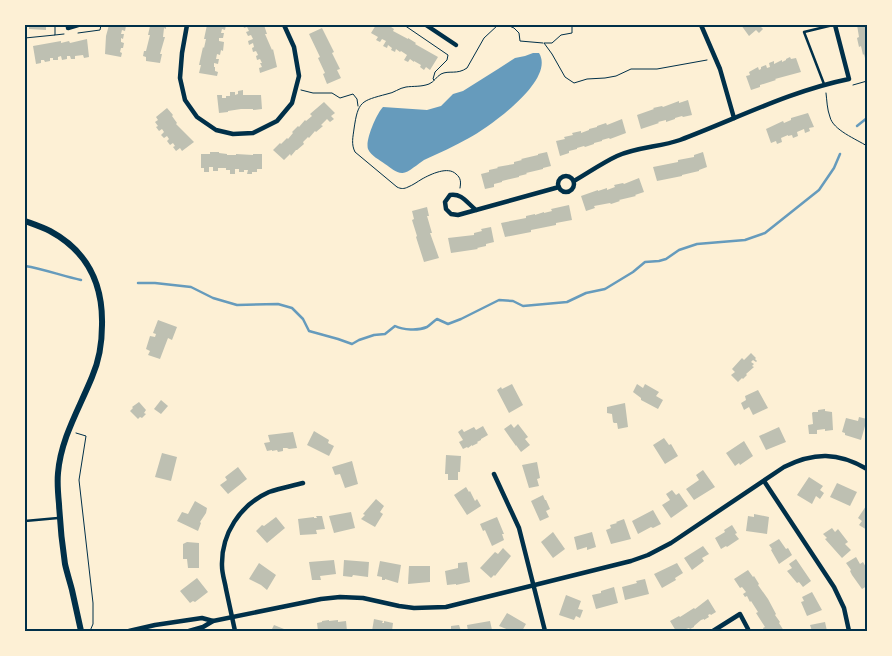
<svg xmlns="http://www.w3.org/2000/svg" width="892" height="656" viewBox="0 0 892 656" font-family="Rubik,sans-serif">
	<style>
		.water { fill: #669bbc }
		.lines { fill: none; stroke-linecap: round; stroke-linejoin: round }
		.stream { stroke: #669bbc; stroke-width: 2.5 }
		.building { fill: #bec0b2 }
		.path { stroke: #003049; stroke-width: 1 }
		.service { stroke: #003049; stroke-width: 2.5 }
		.minor { stroke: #003049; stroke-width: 4.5 }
		.secondary { stroke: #003049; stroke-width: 6 }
		.neatline { fill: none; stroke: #003049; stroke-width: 2 }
	</style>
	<rect width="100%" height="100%" fill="#fdf0d5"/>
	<!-- water -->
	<path class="water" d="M533 53H539C556 80 489 127 469 138 455 146 439 153 424 160 419 163 407 174 402 173 396 173 390 167 385 164 380 160 371 156 368 149 365 140 377 113 383 107L427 110 441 106 453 94 463 91 498 69 515 58 525 56Z"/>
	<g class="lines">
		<!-- stream -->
		<g class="stream">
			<polyline points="857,126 867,118"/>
			<path d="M25 266C44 269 62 276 81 280"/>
			<path d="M138 283H155L191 287 213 298 237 305 278 304 292 308 303 319 309 331 338 339 352 344 359 340 374 335 385 334 395 326C403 330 418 331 427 327 430 325 434 321 437 319L448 324 461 319 499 300 513 301 523 306 567 302 586 293 605 289 633 272 645 262 659 261 666 259 679 250 697 244 745 240 765 233 819 190 834 168 840 154"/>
		</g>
	</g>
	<!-- building -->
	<g class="building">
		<polygon points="29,25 46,25 46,30 29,29"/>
		<polygon points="109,25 126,26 125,31 122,30 121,34 124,34 123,39 121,38 121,42 124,43 123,48 121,48 120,52 122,53 121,57 105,54 106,36"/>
		<polygon points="151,25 166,25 166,29 164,28 163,37 165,37 160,54 162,54 160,63 146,61 146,57 143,56 144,51 146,51 150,35 148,35 150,26"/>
		<polygon points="207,25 226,25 225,30 222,29 221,33 224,33 223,38 219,38 219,41 224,42 223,51 221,50 220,55 217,54 216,59 219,59 218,64 214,63 214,67 215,67 215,71 218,72 217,76 199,73 201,65 199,65 203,47 204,48 206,39 204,39"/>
		<polygon points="243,25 264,25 267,34 265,34 272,50 273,49 277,67 260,73 259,68 262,67 260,63 262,63 260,59 257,60 256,56 258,55 256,51 253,52 252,48 254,47 253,43 249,45 248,41 253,39 251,35 248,36 246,32 249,31 247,27 244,28"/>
		<polygon points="376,25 388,25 394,29 393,31 408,39 408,38 416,43 415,44 438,57 430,70 426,67 424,70 420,67 421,65 414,61 414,62 410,59 408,62 404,60 407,55 401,51 400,52 396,49 395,52 391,50 392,48 388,45 387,48 383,46 386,41 382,39 380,42 376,40 378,37 371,33"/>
		<polygon points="741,25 763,25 761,27 763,29 759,33 756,30 749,36"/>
		<polygon points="857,25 867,25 867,67 865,62 866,62 864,54 863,55 861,46 859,47 857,38 859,37"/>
		<polygon points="322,28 334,52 332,53 340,69 337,70 341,78 327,84 323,74 325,73 318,58 320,57 309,34"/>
		<polygon points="87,39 89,57 84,58 83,55 75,56 75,59 71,59 70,56 67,56 67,59 62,60 61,56 58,57 58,60 53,60 53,58 50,58 50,61 45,62 44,60 41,60 41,63 36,64 33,46 61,41 61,43 69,41 70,43"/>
		<polygon points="790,57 791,59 796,58 801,72 775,79 776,80 760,85 760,87 751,90 746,76 750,75 749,72 758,67 759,70 761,69 761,67 766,65 767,68 770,67 769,63 774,61 774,64 782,60 782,62 786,60 786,59"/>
		<polygon points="243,90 243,95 261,95 262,109 253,110 253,109 241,109 228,111 228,112 219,113 217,95 222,95 222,98 226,98 226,96 230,96 230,92 235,92 235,95 238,94 238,91"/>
		<polygon points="688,100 692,115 683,117 682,116 675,118 675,119 666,122 666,120 658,122 659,123 641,129 637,115 654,109 653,108 662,106 663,107 679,101 679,103"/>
		<polygon points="324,102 335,113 331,116 334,119 330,122 327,119 321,125 323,126 316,132 315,131 309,138 308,137 303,142 304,144 297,150 296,150 291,156 290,154 284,160 273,150 280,143 281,144 287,138 288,139 293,133 292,132 298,126 299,127 305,120 306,121 312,116 310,114"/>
		<polygon points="167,108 173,115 172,116 177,123 176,124 194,142 182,151 180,148 176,151 173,147 175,146 173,143 170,145 167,141 169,139 167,136 164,138 161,135 164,132 162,129 159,131 156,127 158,126 155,122 158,120 156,117"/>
		<polygon points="808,113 814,127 809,128 810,131 805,133 804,129 797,132 798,136 793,138 792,135 788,136 788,135 781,138 782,142 777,144 776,141 771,143 766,129 783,121 784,123 791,120 791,118"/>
		<polygon points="622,119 626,133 610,139 609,138 602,140 602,141 594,143 594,144 585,147 584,146 577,148 577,149 569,151 569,153 560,156 556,141 565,139 564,137 573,135 572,133 581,131 581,133 589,130 589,129 597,127 597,126 606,123 607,125"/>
		<polygon points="210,152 219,152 219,153 227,154 227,155 236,155 236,154 253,155 253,154 262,154 262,169 257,169 257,172 252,172 252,174 247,174 248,170 244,170 244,172 239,172 239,169 235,169 235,174 230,174 230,170 226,170 226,168 218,168 218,171 213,171 213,167 209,167 209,172 204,172 204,168 201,168 201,154 210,154"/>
		<polygon points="547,152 551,166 543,168 543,169 526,173 527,174 519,176 519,177 502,181 502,182 494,184 494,187 485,189 481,174 489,172 489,170 498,168 497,167 514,164 514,162 522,160 521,159 538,155 538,154"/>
		<polygon points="703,152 707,167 699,170 699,171 682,175 682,176 657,181 653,167 678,162 678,160 694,157 694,155"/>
		<polygon points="639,178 644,192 635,195 636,196 619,200 620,201 611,204 610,203 594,206 595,208 586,211 581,196 598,190 598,191 607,188 607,190 615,187 614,185 623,183 624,184"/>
		<polygon points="569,205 572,220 556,223 556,225 531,230 531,232 505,237 501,223 526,218 526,216 535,214 535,215 544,212 544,213 552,211 551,209"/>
		<polygon points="427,207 429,216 427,216 432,233 430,233 439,258 424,262 416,237 417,236 412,220 414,219 412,211"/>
		<polygon points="491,227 494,242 486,244 486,246 477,248 478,249 451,253 448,238 474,235 474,233 482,231 481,229"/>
		<polygon points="158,320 177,327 172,340 168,338 160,359 148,355 150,351 146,349 150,336 155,337 156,334 153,333"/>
		<polygon points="751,353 756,358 755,359 757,361 756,362 753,360 751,362 754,364 752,366 754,367 746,374 747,375 743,379 742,378 738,382 731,375 735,372 732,369 742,358 744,360"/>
		<polygon points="512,384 523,405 509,413 497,390 501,387 502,389"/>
		<polygon points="637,384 643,388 645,384 659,392 656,396 663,400 658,409 641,400 641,398 633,392"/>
		<polygon points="758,390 768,408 753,415 749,407 744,410 741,403 746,400 745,396"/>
		<polygon points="161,400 168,406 161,414 154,409"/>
		<polygon points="139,402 146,410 144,413 146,414 142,418 140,417 138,419 130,411 133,408 132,407"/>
		<polygon points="625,403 628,427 618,429 617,423 614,423 613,422 612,414 607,413 607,407"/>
		<polygon points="825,409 825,411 832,412 833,430 825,431 825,429 817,430 817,434 809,434 808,425 813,424 812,413 813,412 818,412 818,410"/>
		<polygon points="859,417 867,419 861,440 845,435 845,433 842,432 846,418 858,421"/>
		<polygon points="511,424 514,428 518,424 528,437 525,439 530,445 521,452 516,445 516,446 504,429"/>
		<polygon points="483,426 488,435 481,439 481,440 477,442 478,443 472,446 472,445 468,448 467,447 463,449 459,442 463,440 458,432 462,429 464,432 474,427 476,430"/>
		<polygon points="779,427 786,442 766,450 759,436"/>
		<polygon points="314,431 329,440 328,443 334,446 329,456 307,445"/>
		<polygon points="293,432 297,448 289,449 287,448 283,448 283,451 278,452 277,450 272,451 272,450 267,451 264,443 270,442 268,435"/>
		<polygon points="664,438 669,445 671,444 678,456 665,464 653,445"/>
		<polygon points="744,441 753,456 740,465 739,463 735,466 726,453"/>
		<polygon points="162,453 177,457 171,481 155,477"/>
		<polygon points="446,455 461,456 460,472 458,472 458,480 448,480 448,474 445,474"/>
		<polygon points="352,461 358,484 345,488 340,474 335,475 332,467"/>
		<polygon points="537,462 540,478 537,479 539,486 529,488 522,465"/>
		<polygon points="238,467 247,479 228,494 220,485 227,480 225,477"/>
		<polygon points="703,470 715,487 694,500 686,489 699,480 696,475"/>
		<polygon points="809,477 823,486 820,490 824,493 820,499 816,496 812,504 797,495"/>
		<polygon points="837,483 857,492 850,506 830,497"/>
		<polygon points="466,487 469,492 470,491 475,501 477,499 481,506 467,515 454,495"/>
		<polygon points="672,490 676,495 679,493 688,506 671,518 662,505 670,500 666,494"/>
		<polygon points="543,495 545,500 546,500 550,509 546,511 549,517 540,521 531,501"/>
		<polygon points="376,499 384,506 380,512 383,514 375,527 361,519 365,515 363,514"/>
		<polygon points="195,501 207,508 206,513 200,522 201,523 198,531 177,521 182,512 188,514"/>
		<polygon points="866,506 867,507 867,530 859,525 862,521 858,518"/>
		<polygon points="653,510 661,524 653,528 651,527 638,534 632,521"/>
		<polygon points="351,512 355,528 334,533 329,516"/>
		<polygon points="754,514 769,517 767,534 746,531 748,516 754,517"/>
		<polygon points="316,516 322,516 325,529 316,530 317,534 300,535 298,519 314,517 314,518 317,518"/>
		<polygon points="276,517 285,528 267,543 256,531 262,525 264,526"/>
		<polygon points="497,517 504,534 502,534 504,540 492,546 485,530 483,531 480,524"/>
		<polygon points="624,519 631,539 611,544 606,530 611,528 610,525 617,523 616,522"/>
		<polygon points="732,525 737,533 735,534 739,539 727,547 726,546 721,549 715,538 725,532 724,530"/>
		<polygon points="832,528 835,532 838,529 848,542 845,544 851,550 842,558 825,539 827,538 823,534"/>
		<polygon points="553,532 565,549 553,558 541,542"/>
		<polygon points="592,532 596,547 587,550 587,547 577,550 574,537"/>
		<polygon points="779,539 786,549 788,548 792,555 779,564 771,550 772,549 769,545"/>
		<polygon points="187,542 199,543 199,568 188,568 187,559 183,559 183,544"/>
		<polygon points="703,546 709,554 702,558 704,561 692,570 684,558"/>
		<polygon points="503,548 511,556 495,576 494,575 491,578 480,568 495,552 498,554"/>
		<polygon points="856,557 860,564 863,562 867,569 867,586 862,589 852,575 850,571 851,570 846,563"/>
		<polygon points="796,559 811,581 803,587 799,582 797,583 787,571 792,568 789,564"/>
		<polygon points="334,560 336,574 320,576 321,580 312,580 309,562"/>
		<polygon points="344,560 369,562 368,577 353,575 352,577 343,576"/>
		<polygon points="380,561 401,565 398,583 385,579 385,580 382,580 382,577 377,576"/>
		<polygon points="467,562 470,582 456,585 456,584 447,585 445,571 458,568 458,563"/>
		<polygon points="259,563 276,575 267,590 261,585 249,579"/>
		<polygon points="677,563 683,573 675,578 676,580 662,588 654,574"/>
		<polygon points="409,566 430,566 430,582 408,584"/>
		<polygon points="748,570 753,577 754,576 759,584 758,585 768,599 776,614 775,615 780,622 779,623 784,631 764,631 763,628 765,627 756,613 758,612 751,601 750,602 747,596 745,597 743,594 746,592 742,587 740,588 734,579"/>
		<polygon points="197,578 208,592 195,602 193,601 190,603 180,591"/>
		<polygon points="645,579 649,594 625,600 622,587 637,583 636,581"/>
		<polygon points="614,587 618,603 596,609 592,595 601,593 601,591"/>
		<polygon points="812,592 822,610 807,616 801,602 804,601 802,597"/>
		<polygon points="566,595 581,601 578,609 583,610 580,618 576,616 574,620 559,615"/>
		<polygon points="708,599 716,612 711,615 710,614 708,615 709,617 704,620 704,619 701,620 694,626 694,627 690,629 689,628 686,629 688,631 676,631 670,621 679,616 680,617 694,608 695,609"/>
		<polygon points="507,613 526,624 522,631 517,631 514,630 514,631 511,631 499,626"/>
		<polygon points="374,619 383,621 382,623 384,623 384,621 393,623 392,631 372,631"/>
		<polygon points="329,620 329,621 338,620 338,622 346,621 347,631 318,631 317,623 322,622 322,621"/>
		<polygon points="490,621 492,630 468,631 467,625"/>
		<polygon points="825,622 827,631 812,631 810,625"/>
		<polygon points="274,625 284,629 283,631 271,631"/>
		<polygon points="459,625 461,631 444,631 451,629 451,626"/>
	</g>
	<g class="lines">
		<!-- path -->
		<g class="path">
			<polyline points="404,25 448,55 447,60 435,72 433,79 434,80"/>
			<polyline points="507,25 514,28 519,33 520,41 543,43"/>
			<polyline points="572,25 572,33 561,35 552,43 544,43 552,54 565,77 574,83 587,79 605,78 616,76 631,69 657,69 707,60"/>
			<polyline points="78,33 100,30 101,25"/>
			<polyline points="55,35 64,34"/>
			<polyline points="25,38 55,35 55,25"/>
			<polyline points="853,85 867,81"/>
			<polyline points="301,90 313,93 332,93 340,98 353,94 357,99 358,106"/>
			<path d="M826 93C827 101 827 109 830 117 833 130 856 139 867 146"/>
			<path d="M460 188C461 182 461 178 456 174 448 166 431 174 422 179 417 182 413 185 408 187 404 189 401 189 397 187L355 152C351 144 353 137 354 129 358 101 361 101 387 94 394 93 399 88 406 87 413 86 421 87 429 84 434 82 436 77 441 74 449 70 457 75 467 68L484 38 498 25"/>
			<polyline points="76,433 86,436 79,480 93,603 93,624 90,631"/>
		</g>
		<!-- service -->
		<g class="service">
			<polyline points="824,84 804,32 833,25"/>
			<polyline points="25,521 58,518"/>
		</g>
		<!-- minor -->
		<g class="minor">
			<polyline points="68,25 68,28 78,25"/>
			<polyline points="187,25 182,53 180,78 185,100 197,117 216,130 233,134 253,133 277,121 292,103 299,76 294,47 284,25"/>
			<polyline points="426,25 456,45"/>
			<polyline points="701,25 720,69 734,118"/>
			<circle cx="566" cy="184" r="8"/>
			<path d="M574 181C588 173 602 163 617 156 637 147 660 147 680 140 736 119 790 91 849 79L835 25"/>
			<path d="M476 210C467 203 462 193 450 195L445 202 446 209 451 214 458 215 559 187"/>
			<polyline points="494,474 519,528 545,631"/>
			<polyline points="764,481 834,587 844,608 849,631"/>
			<polyline points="129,631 155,625 202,618 213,621"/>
			<path d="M189 631 203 627 213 621 321 599 340 597 363 598 399 606 414 608 446 607 631 561 648 555 671 543 784 467C814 452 838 452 867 469"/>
			<path d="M235 631C232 617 229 603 226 589 225 582 222 574 222 566 221 534 240 505 269 492 280 488 292 486 303 483"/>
			<polyline points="713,631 740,614 748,629 748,631"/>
		</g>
		<!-- secondary -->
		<path class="secondary" d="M25 221C33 224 42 227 50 231 87 251 103 284 102 325 102 343 99 361 92 377 79 409 61 438 58 473 57 484 58 494 59 504 60 524 62 544 65 564 67 573 70 582 72 590 75 604 78 617 81 631"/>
	</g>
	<!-- border -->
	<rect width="892" height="656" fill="none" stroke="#fdf0d5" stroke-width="52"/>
	<rect x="26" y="26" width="840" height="604" class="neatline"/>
</svg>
